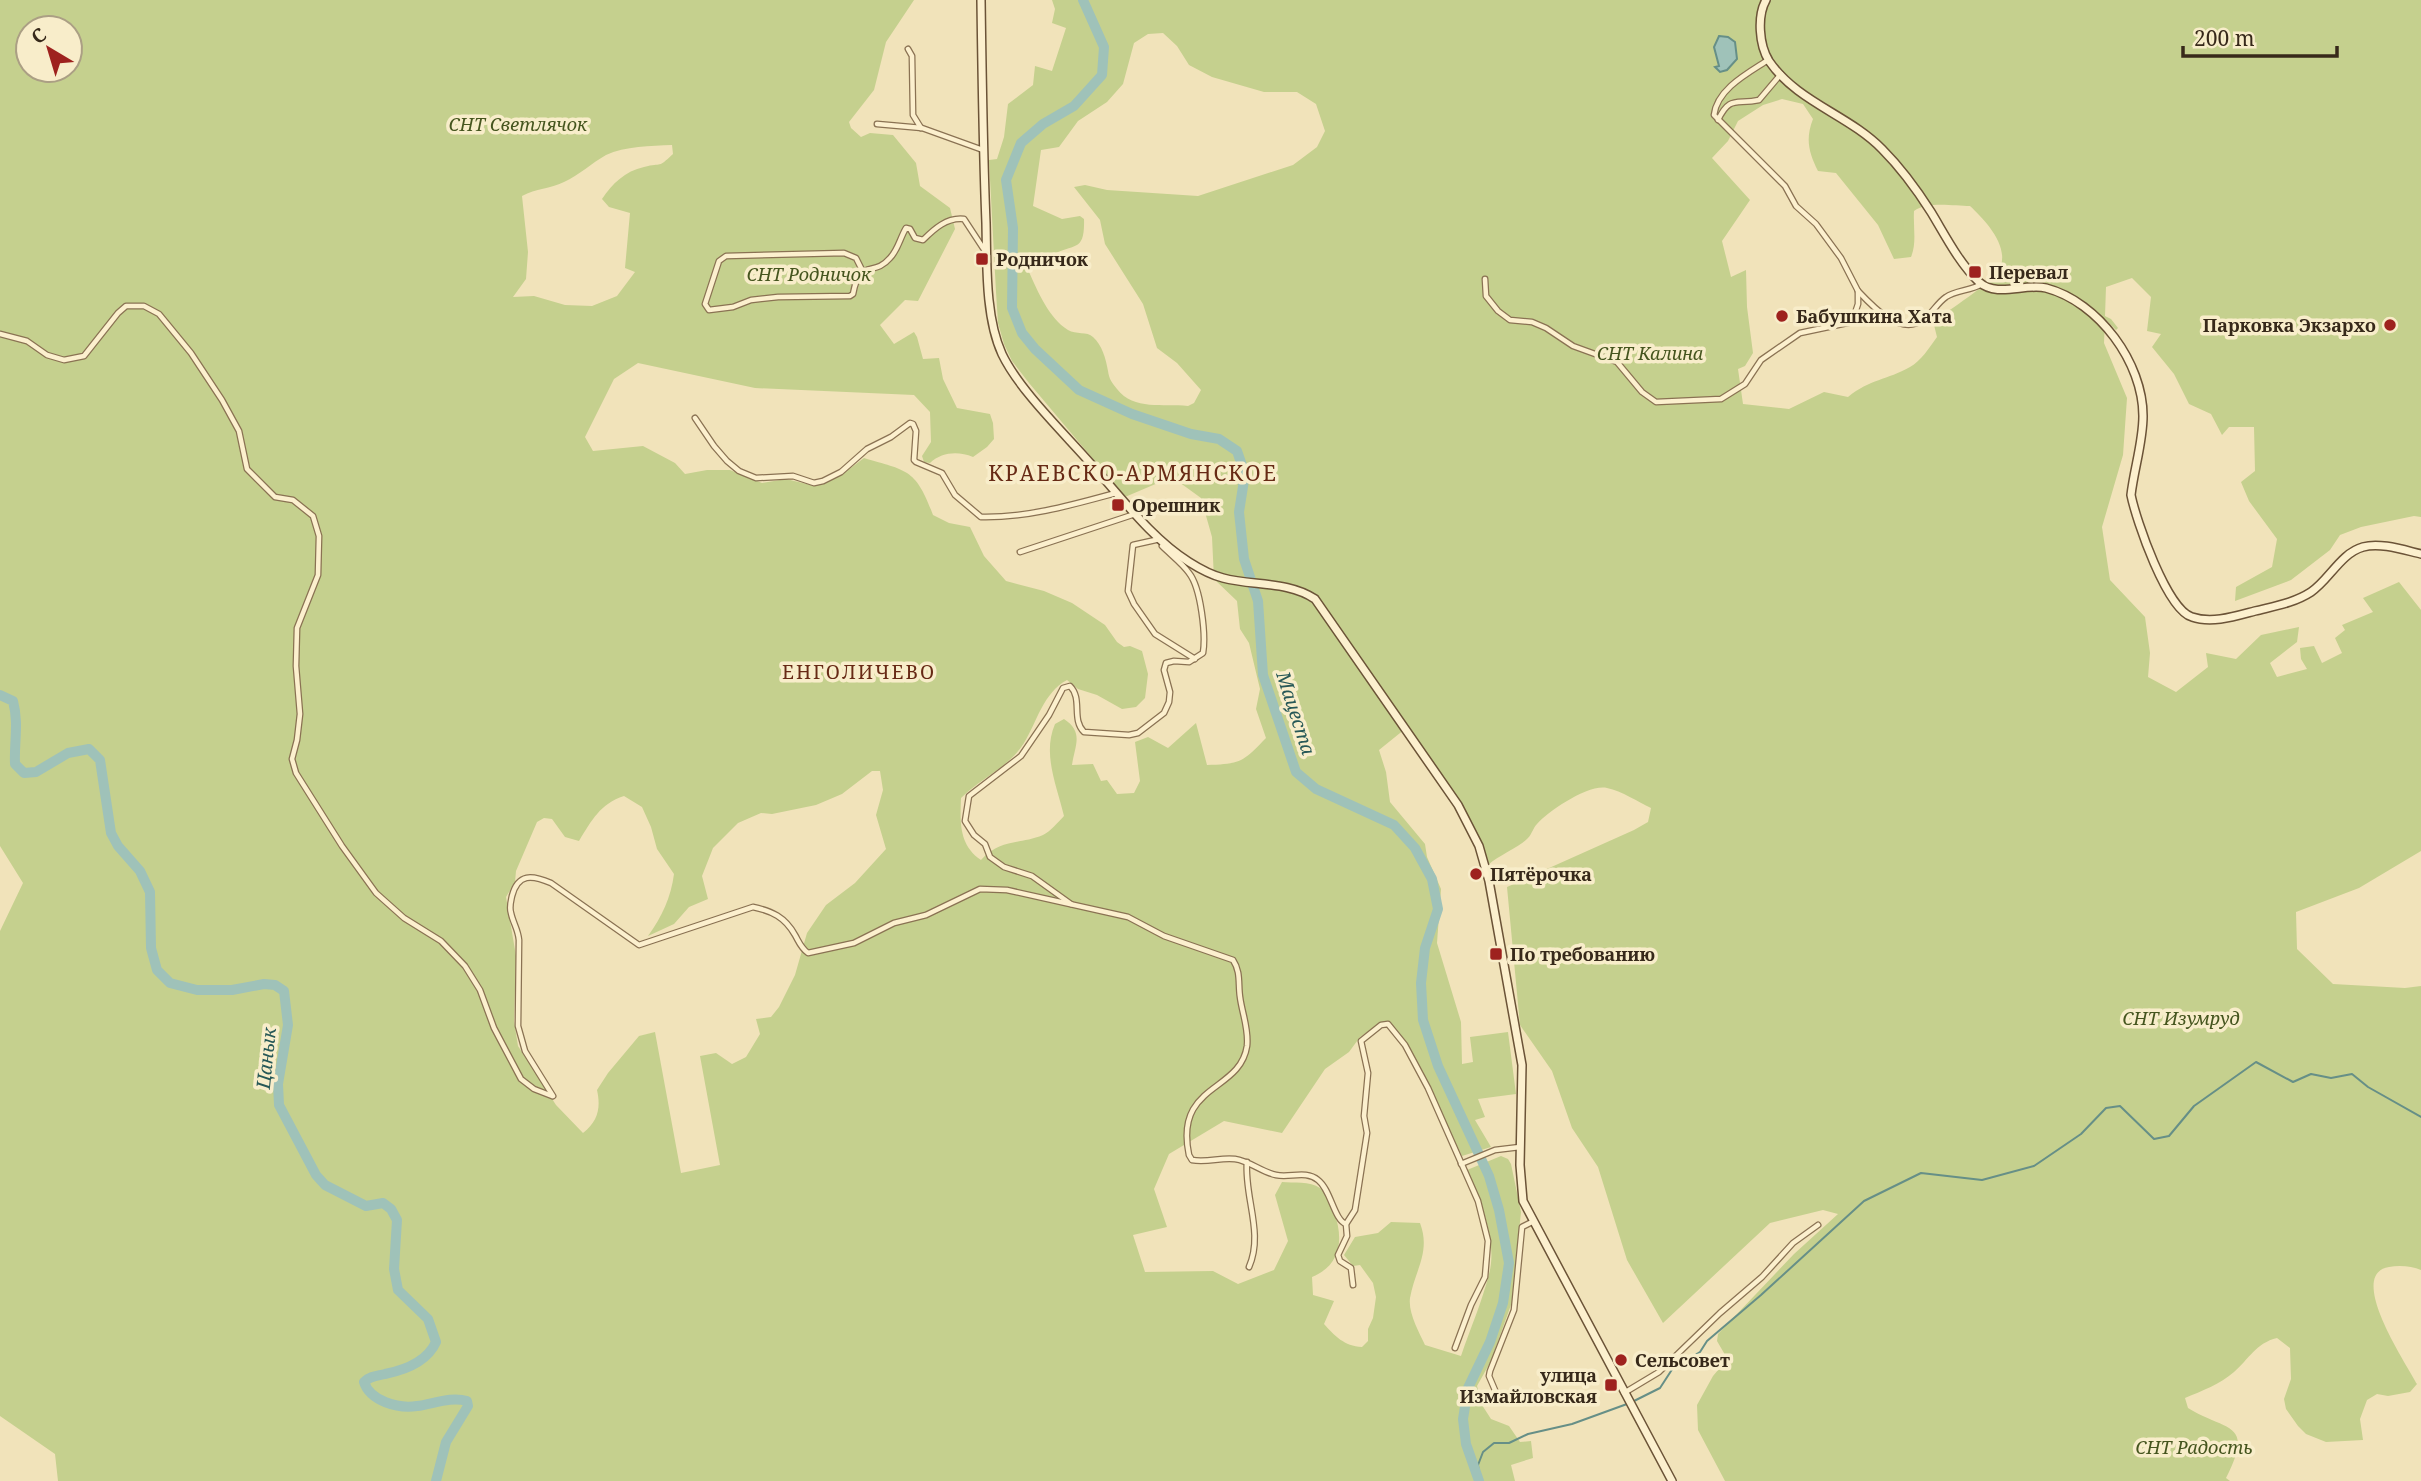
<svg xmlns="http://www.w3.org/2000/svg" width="2421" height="1481" viewBox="0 0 2421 1481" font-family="'Noto Serif',serif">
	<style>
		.green { fill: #c5d08e; fill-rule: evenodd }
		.water { fill: #9fc2b9; stroke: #668f87; stroke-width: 2 }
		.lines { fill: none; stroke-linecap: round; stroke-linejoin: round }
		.stream { stroke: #668f87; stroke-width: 2 }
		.river { stroke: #9fc2b9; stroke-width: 10 }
		.street-casing { stroke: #8a7253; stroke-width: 7 }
		.secondary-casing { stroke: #6b5337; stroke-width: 10 }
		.street { stroke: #fcf0ce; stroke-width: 4.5 }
		.secondary { stroke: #fcf0ce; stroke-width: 7 }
		.poi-dot { fill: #9e221e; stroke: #f8edca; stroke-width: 2.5 }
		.labels { text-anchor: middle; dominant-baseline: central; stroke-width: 7; stroke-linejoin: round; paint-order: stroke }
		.park-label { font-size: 18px; font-style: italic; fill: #45551e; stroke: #f8edca }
		.poi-label { font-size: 18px; font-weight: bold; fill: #37291a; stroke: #f8edca; text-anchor: start }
		.neighbourhood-label { font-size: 19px; letter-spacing: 2px; fill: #672a15; stroke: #f8edca }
		.water-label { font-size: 19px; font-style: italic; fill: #275857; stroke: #f8edca }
		.quarter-label { font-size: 21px; letter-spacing: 2px; fill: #672a15; stroke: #f8edca }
	</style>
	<rect width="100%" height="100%" fill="#f1e3ba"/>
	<!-- green -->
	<path class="green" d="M0 0H914L886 42 874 90 849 122 851 128 861 137 870 133 893 135 916 163 920 186 950 208 955 229 918 301 905 300 880 325 894 344 914 332 917 337 923 359 939 358 943 379 957 408 990 414 993 423 994 439 987 447 973 457C958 451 942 452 930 463L924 462 922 456 931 442 930 412 914 395 755 388 638 363 614 379 585 437 593 451 643 446 675 463 685 474 707 470H730L762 483 786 479 815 486 840 476 864 458C908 471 916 469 933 515L949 523 970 527 984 556 1006 581 1044 591 1072 603 1105 625 1117 642 1124 647 1130 646 1142 651 1148 674 1145 698 1136 707 1122 709 1097 695 1078 689 1067 680C1043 693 1037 722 1024 743 1008 768 981 778 961 798 960 823 959 845 981 860 1001 838 1019 845 1043 835 1051 831 1058 822 1064 816 1057 786 1042 754 1055 724L1064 719C1084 732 1075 745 1072 765L1093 764 1101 781 1107 780 1117 794 1134 793 1140 781 1135 742 1148 737 1168 748 1196 723 1207 765C1241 764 1243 762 1266 738L1256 709 1260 689 1249 643 1240 629 1237 601 1214 579 1212 537 1201 498 1172 477 1125 497 1029 383 1012 361 1004 344 998 323 996 292 989 160 997 159 1004 137 1008 104 1033 85 1035 66 1052 71 1066 28 1052 23 1055 9 1052 0H2421V517L2414 516 2361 527 2340 535 2330 550 2291 580 2235 601 2236 587 2272 567 2277 539 2249 501 2241 482 2255 471 2254 427H2229L2222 435 2211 414 2189 404 2174 374 2152 347 2161 334 2147 331 2151 297 2132 278 2106 287 2105 316 2111 319 2118 328 2116 330 2105 319 2104 343 2127 398 2123 455 2102 527 2110 580 2145 617 2150 653 2148 677 2176 692 2208 667 2206 653 2236 659 2261 635 2299 627 2297 642 2270 663 2277 677 2307 669 2301 659 2300 648 2314 646 2322 663 2342 653 2335 638 2345 630 2342 625 2373 612 2363 598 2399 582 2421 610V851L2359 888 2296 912 2297 949 2333 984 2405 988 2421 986V1270C2412 1266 2399 1265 2389 1267 2345 1274 2408 1366 2417 1384L2410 1392 2388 1396 2377 1394 2367 1400 2360 1419 2363 1440 2326 1442 2306 1434 2298 1426 2286 1409 2284 1399 2291 1379 2290 1348 2277 1338C2256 1343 2249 1359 2234 1372 2220 1384 2202 1391 2185 1398L2188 1408C2227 1432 2255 1421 2226 1478L2230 1481H1725L1698 1430 1697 1405 1713 1376 1724 1363V1353L1717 1341 1718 1334 1794 1254 1838 1214 1823 1210 1770 1223 1663 1323 1627 1260 1598 1167 1572 1128 1552 1071 1520 1025 1507 887 1634 830 1648 822 1651 808C1638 802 1622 791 1607 788 1588 784 1549 811 1537 824 1533 828 1532 834 1528 838 1520 847 1499 855 1488 865L1471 827 1405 729 1379 750 1386 772 1390 802 1425 844 1427 857 1441 889 1437 943 1461 1022 1462 1064 1473 1062 1470 1037 1508 1032 1516 1094 1478 1099 1485 1117 1475 1120 1491 1147 1462 1156 1413 1055 1390 1024H1379L1360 1037 1349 1052 1325 1069 1282 1133 1224 1121 1169 1154 1154 1189 1167 1227 1133 1235 1145 1272 1213 1271 1238 1284 1274 1270 1288 1241 1275 1195 1282 1182C1293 1183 1310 1181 1320 1188 1327 1193 1331 1204 1334 1212 1344 1239 1341 1265 1312 1277L1313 1295 1334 1301 1324 1324C1335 1336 1344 1346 1362 1347L1368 1341V1329L1373 1318 1376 1297 1373 1283 1360 1265 1353 1266 1344 1255 1355 1237 1378 1233 1391 1222 1420 1223C1431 1252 1415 1270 1410 1298 1408 1313 1419 1332 1425 1345L1461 1356C1470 1329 1482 1302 1489 1274 1498 1242 1480 1199 1467 1170L1501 1156 1508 1159 1511 1164 1521 1212 1512 1302 1491 1361 1477 1386 1482 1405 1491 1419 1509 1426 1520 1442 1531 1441 1533 1458 1511 1465 1515 1481H58L55 1454 0 1416V931L23 883 0 846ZM28 28H70V70H28ZM1163 33 1177 46 1189 65 1212 77 1264 92H1297L1316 104 1325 131 1317 147 1293 165 1198 196 1107 190 1085 185 1074 187 1100 220 1105 244 1143 304 1157 348 1177 363 1201 390 1194 403 1188 406C1163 403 1134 411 1117 389 1112 383 1109 379 1108 371 1106 359 1102 345 1093 337 1087 331 1076 335 1068 330 1049 318 1038 292 1029 272 1036 267 1044 260 1052 255 1074 243 1085 253 1084 219L1080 216 1062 219 1033 206 1041 150 1059 147 1078 121 1107 102 1123 84 1134 43 1148 34ZM1782 99 1803 104 1813 119C1805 139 1809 153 1818 171L1836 173 1878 225 1894 259 1911 257C1917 243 1913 227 1914 211 1927 201 1954 206 1970 206 1985 220 2014 250 1997 273 1989 284 1949 310 1936 320L1934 325 1937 337C1929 348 1921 361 1910 367 1887 380 1870 379 1848 397L1824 392 1789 409 1743 404 1738 369 1745 366 1753 353 1747 307 1746 270 1731 277 1722 241 1750 200 1712 158 1728 141 1738 121 1763 105ZM672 145 673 154C657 169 663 162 644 167 625 171 612 184 602 199L609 207 630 213 625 268 635 272 617 296 592 306 565 305 534 296 513 297 526 279 528 252 522 196C536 188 550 189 564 182 579 175 592 163 606 155 625 146 651 146 672 145ZM872 771H880L883 790 876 815 886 849 855 883 826 905 807 933 795 975 779 1007 771 1017 756 1019 760 1034 746 1057 732 1064 716 1053 700 1056 720 1165 681 1173 655 1032 639 1036 608 1073 597 1090C601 1108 598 1121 583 1133L556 1105 518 1046 514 1021 516 956 506 897 515 882 516 871 537 822 544 818 552 819 565 837 579 841C592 820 600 804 624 796L642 807 651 827 657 849 674 874C671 897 662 917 648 936L674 924 689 907 708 899 702 876 713 848 738 823 761 813 772 814 816 805 842 794Z"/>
	<!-- water -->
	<polygon class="water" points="1719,36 1728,37 1735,42 1737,59 1727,70 1720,72 1715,67 1719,66 1714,47"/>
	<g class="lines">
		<!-- stream -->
		<g class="stream">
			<polyline points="1632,1402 1660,1388 1673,1368 1700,1352 1707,1341 1761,1295 1864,1201 1921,1173 1982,1180 2034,1166 2081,1134 2106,1108 2120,1106 2154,1139 2169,1136 2194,1106 2256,1062 2293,1082 2311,1074 2331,1078 2352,1074 2368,1087 2421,1117"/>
			<polyline points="1480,1481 1478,1465 1483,1452 1494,1443 1509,1443 1528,1434 1572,1424 1627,1404"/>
		</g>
		<!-- river -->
		<g class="river">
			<polyline points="1083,0 1104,47 1102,75 1074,106 1043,124 1021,143 1006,180 1013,228 1012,308 1022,333 1035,349 1079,390 1132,414 1191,434 1219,439 1237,451 1245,474 1239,512 1244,559 1258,601 1263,675 1296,772 1316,789 1394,825 1415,848 1432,879 1438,909 1425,948 1421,983 1423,1020 1438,1066 1489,1176 1499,1210 1509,1263 1503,1303 1490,1342 1468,1388 1463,1419 1466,1444 1479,1481"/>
			<path d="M0 695 13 701C19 724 14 741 15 764L24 773 36 772 68 753 89 749 100 760 111 833 118 846 140 871 150 892 151 948 157 970 170 983 197 990H232L264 984 275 985 284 991 288 1025 278 1084 279 1105 316 1175 325 1185 366 1206 383 1203 391 1209 397 1220 394 1269 398 1290 428 1319 436 1342C427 1362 405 1370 385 1374 377 1376 370 1376 364 1382 370 1401 398 1409 417 1406 433 1404 451 1396 467 1401L468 1406 446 1442 436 1481"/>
		</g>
		<defs>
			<g id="street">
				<polyline points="908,49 912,56 913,115 921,128"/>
				<path d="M1718 120C1730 95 1736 105 1759 100L1781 74"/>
				<polyline points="877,124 922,128 983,150"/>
				<path d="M862 270 856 258 844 253 726 256 719 261 705 304 709 310 733 307 751 300 778 297 850 296 853 294C860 257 873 278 890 258 898 250 900 238 906 228L910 229 915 238 923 240C934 229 947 217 964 219L985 251"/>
				<path d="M1485 279 1486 296 1498 311 1510 320 1532 322 1546 328 1573 346 1617 362 1642 392 1656 402 1721 399 1745 384 1761 360 1800 333 1852 322 1858 304V291L1841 258 1816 224 1796 206 1785 186 1714 115C1717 89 1748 73 1768 60"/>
				<path d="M1858 291C1873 307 1900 336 1923 320 1932 314 1937 303 1946 297 1956 290 1970 291 1982 284"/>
				<polyline points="0,334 27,341 47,355 64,360 84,356 118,313 126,306 144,306 159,314 191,353 222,400 239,431 247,469 275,497 293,500 313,516 319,536 318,575 297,628 296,666 300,714 297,740 292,759 296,773 342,846 376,893 404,918 441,941 465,966 480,990 494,1028 521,1079 534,1089 552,1096"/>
				<path d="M695 418 714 446 727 461 739 471 756 478 793 476 814 483 823 481 841 472 867 449 891 437 910 423 913 424 916 431 914 460 916 462 942 473 955 495 981 517C1027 518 1072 505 1116 493"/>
				<polyline points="1160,539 1133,545 1128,591 1134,604 1155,634 1195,659"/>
				<polyline points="1020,552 1135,514"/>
				<path d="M1071 904 1032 876 1004 867 990 857 985 844 974 835 965 821 969 796 1021 756 1049 715 1063 688 1070 686C1083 699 1071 719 1084 732L1129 735 1138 733 1164 713 1169 702 1170 692 1164 670 1166 663 1174 661 1189 662 1203 653C1206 635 1201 588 1189 573 1182 563 1171 555 1162 546"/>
				<path d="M553 1096 525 1051 518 1026 519 940C518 929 513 923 511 913 509 907 511 901 512 896 518 873 532 875 551 883L639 945 753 907C772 911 785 917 795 935 799 942 801 948 808 953L854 943 894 923 926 915 980 889 1007 890 1128 917 1164 936 1233 960C1241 972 1238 984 1240 997 1242 1013 1249 1029 1247 1046 1240 1093 1174 1083 1189 1155L1192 1160C1207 1163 1221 1157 1235 1159 1250 1161 1261 1172 1276 1175 1290 1178 1306 1170 1318 1180 1331 1190 1334 1220 1346 1224"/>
				<path d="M1247 1162C1244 1197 1264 1233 1249 1267"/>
				<polyline points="1461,1164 1495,1150 1520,1147"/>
				<polyline points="1353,1285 1351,1268 1340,1261 1338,1255 1347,1236 1346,1224 1355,1210 1367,1133 1364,1116 1368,1073 1361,1041 1381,1025 1388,1024 1405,1045 1428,1088 1478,1201 1488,1241 1485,1277 1471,1305 1455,1348"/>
				<polyline points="1624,1393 1659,1372 1720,1313 1762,1277 1793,1243 1818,1225"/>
				<polyline points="1500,1402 1489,1376 1490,1371 1514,1310 1522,1227 1532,1222"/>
			</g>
			<g id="secondary">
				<path d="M981 0C982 74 983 149 986 223 987 263 985 317 1002 354 1019 390 1065 434 1092 465 1122 498 1151 538 1189 562 1200 569 1211 575 1223 578 1253 586 1288 581 1315 599L1458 805 1479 846 1489 881 1522 1065 1520 1165 1523 1201 1672 1481"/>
				<path d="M1766 0C1757 16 1759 45 1769 61 1797 102 1849 115 1882 149 1900 167 1917 190 1931 212 1945 235 1959 263 1979 282 1997 298 2025 283 2046 288 2099 302 2143 363 2143 416 2143 442 2134 469 2131 495 2136 520 2167 610 2192 617 2212 624 2236 616 2255 611 2275 606 2294 603 2311 592 2329 580 2341 553 2363 547 2380 542 2404 550 2421 554"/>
			</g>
		</defs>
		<!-- street casing -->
		<use href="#street" class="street-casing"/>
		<!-- secondary casing -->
		<use href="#secondary" class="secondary-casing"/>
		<!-- street -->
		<use href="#street" class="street"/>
		<!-- secondary -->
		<use href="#secondary" class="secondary"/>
	</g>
	<!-- markers -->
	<g class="poi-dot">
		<rect x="975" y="252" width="14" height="14" rx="3.5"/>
		<rect x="1968" y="265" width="14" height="14" rx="3.5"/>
		<circle cx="1782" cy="316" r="7"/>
		<circle cx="2390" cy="325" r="7"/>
		<rect x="1111" y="498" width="14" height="14" rx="3.5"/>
		<circle cx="1476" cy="874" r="7"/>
		<rect x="1489" y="947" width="14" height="14" rx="3.5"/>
		<circle cx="1621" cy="1360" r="7"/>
		<rect x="1604" y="1378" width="14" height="14" rx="3.5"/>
	</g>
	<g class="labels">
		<!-- park labels -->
		<g class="park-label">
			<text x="518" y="124">СНТ Светлячок</text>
			<text x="809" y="274">СНТ Родничок</text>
			<text x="1650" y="353">СНТ Калина</text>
			<text x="2181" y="1018">СНТ Изумруд</text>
			<text x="2194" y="1447">СНТ Радость</text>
		</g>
		<!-- poi labels -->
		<g class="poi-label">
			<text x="996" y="259">Родничок</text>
			<text x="1989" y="272">Перевал</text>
			<text x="1796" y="316">Бабушкина Хата</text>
			<text x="2376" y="325" text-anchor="end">Парковка Экзархо</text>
			<text x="1132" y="505">Орешник</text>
			<text x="1490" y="874">Пятёрочка</text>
			<text x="1510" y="954">По требованию</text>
			<text x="1635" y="1360">Сельсовет</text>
			<text x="1597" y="1375" text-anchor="end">улица<tspan x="1597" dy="21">Измайловская</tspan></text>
		</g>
		<!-- neighbourhood labels -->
		<g class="neighbourhood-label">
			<text x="859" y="672">ЕНГОЛИЧЕВО</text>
		</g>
		<!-- water labels -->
		<g class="water-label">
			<text transform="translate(1296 713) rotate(72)">Мацеста</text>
			<text transform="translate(266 1058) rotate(-84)">Цанык</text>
		</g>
		<!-- quarter labels -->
		<g class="quarter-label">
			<text x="1133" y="473">КРАЕВСКО-АРМЯНСКОЕ</text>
		</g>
	</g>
	<!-- north arrow -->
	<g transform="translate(49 49) rotate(322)"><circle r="33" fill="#f8edca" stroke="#ab9f84" stroke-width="2"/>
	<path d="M0-5L12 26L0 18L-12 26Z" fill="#9e221e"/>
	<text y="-10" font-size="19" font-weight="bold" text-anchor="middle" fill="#37291a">С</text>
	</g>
	<!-- scale -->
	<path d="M2183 46v10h154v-10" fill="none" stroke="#37291a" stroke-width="3.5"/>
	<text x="2194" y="46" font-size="21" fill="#37291a" stroke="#f8edca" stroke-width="5" paint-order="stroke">200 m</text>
</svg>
